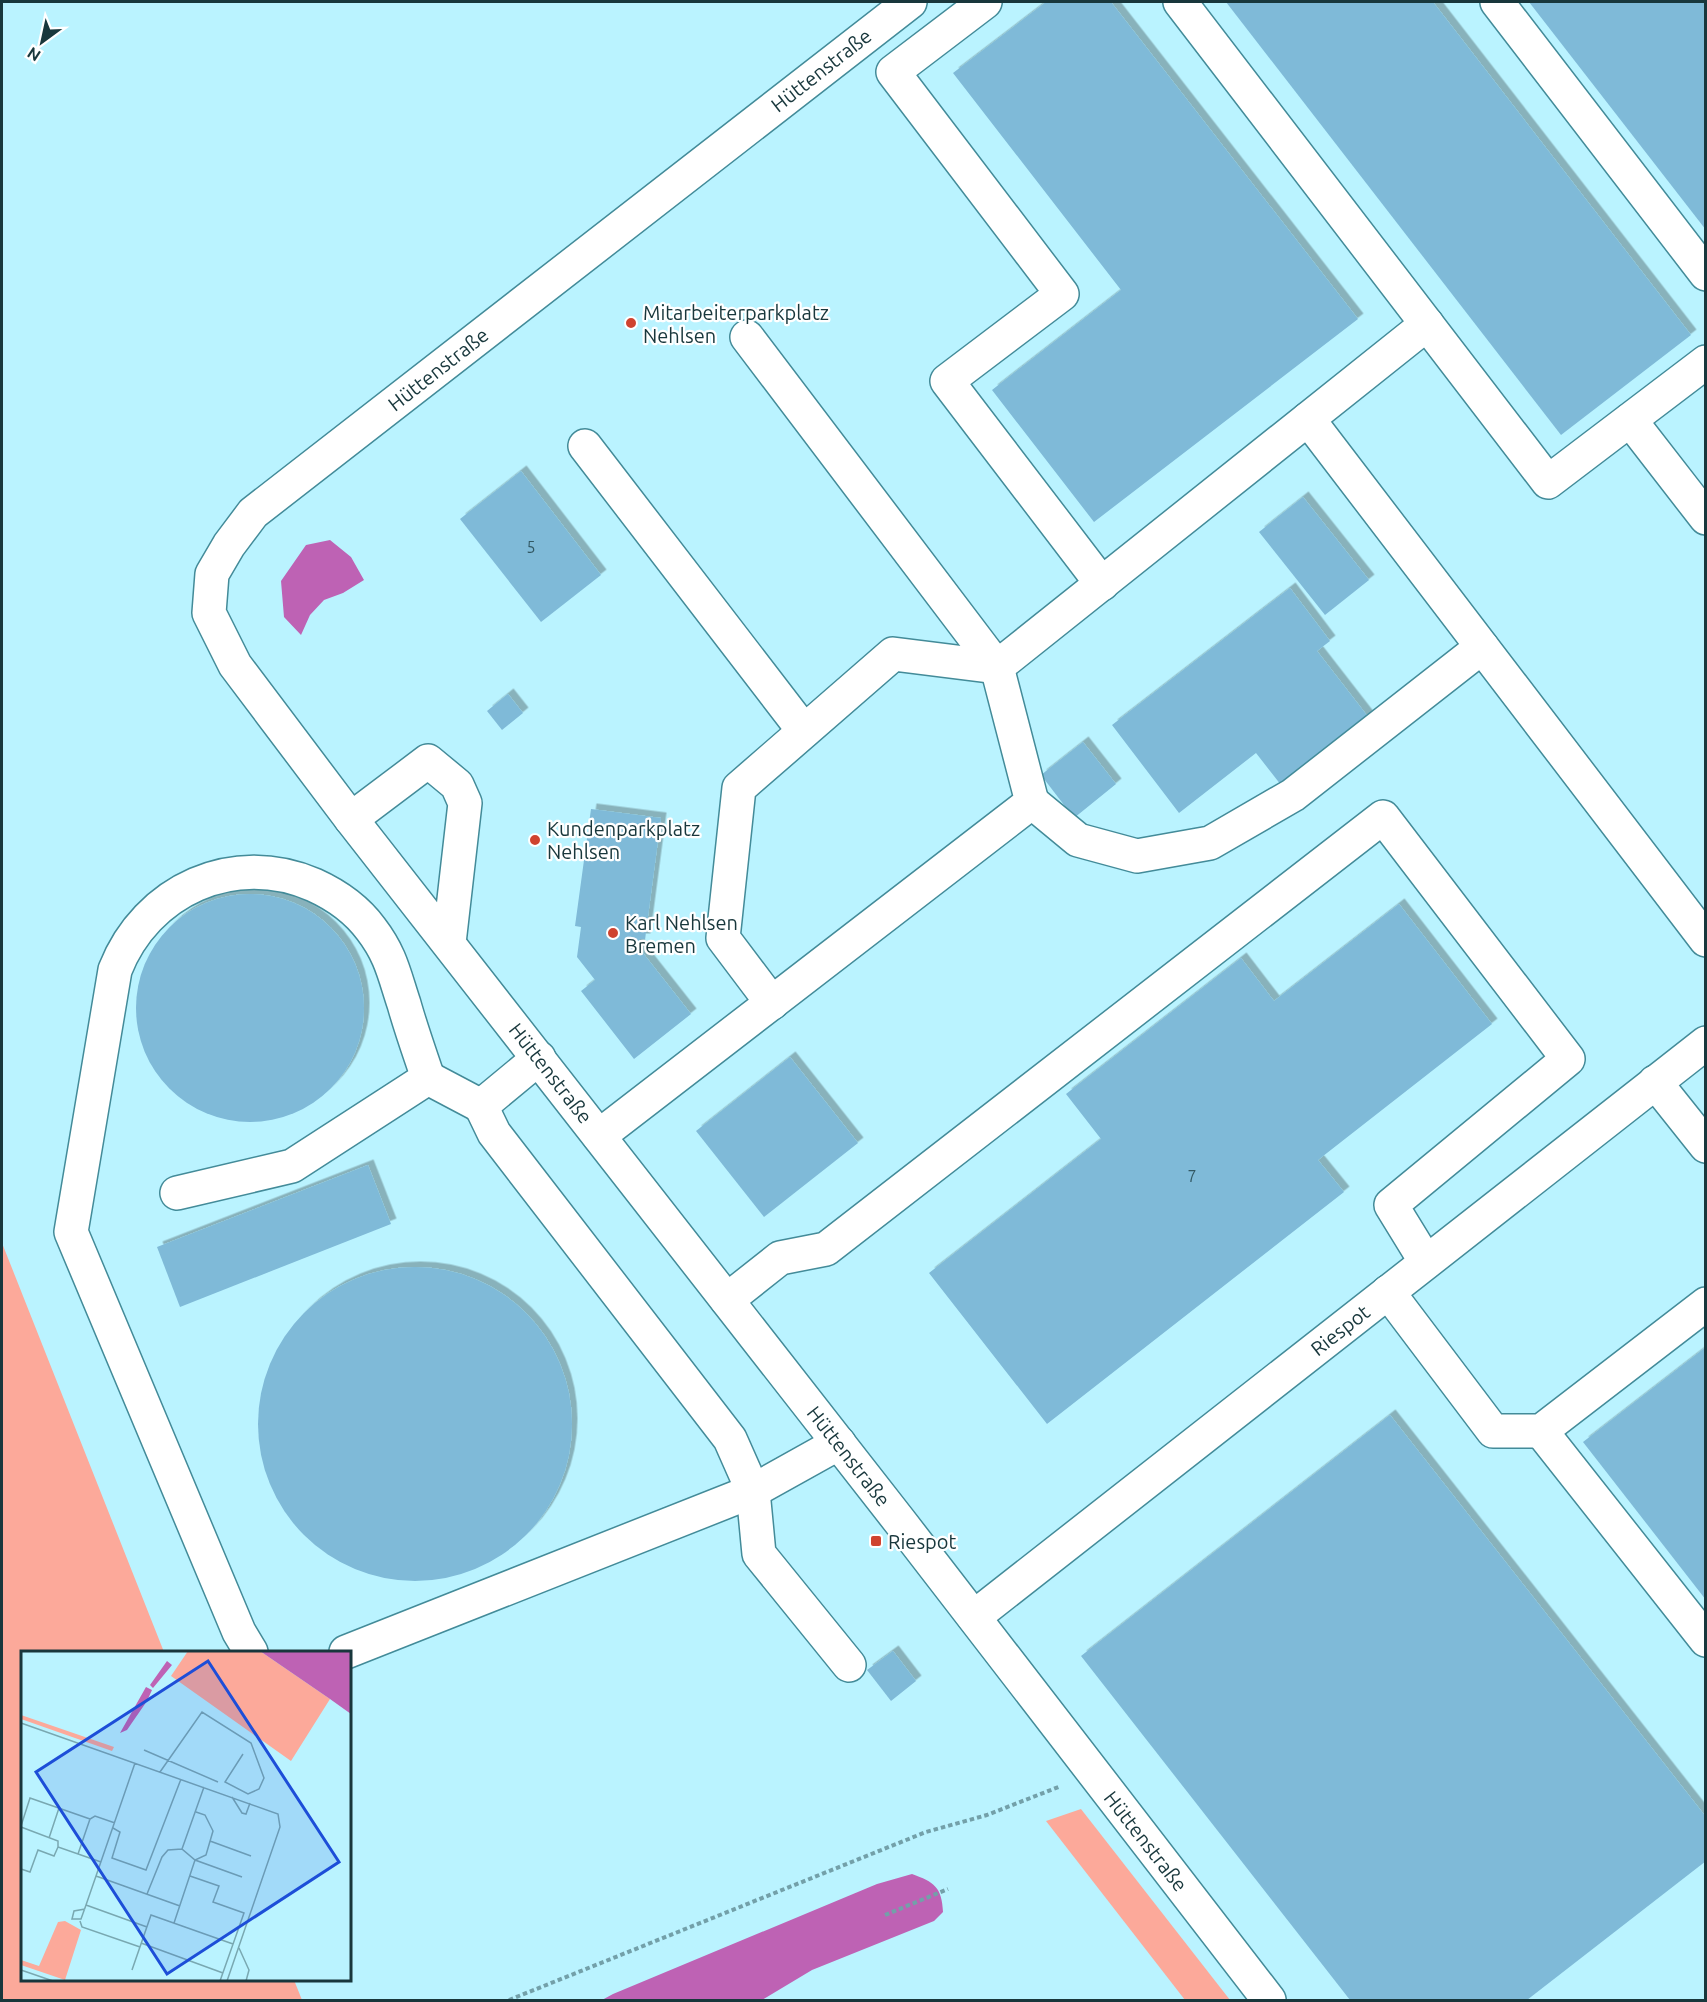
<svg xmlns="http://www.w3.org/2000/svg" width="1707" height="2002" viewBox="0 0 1707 2002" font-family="Ubuntu,sans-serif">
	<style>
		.green { fill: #fca99a }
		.water { fill: #be62b4 }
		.building { fill: #7fbad8; filter: url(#shadow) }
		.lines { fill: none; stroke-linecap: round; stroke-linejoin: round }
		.minor-casing { stroke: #438b99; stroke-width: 36 }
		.path { stroke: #73a0a9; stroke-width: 4; stroke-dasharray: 4.5 3; stroke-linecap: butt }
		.minor { stroke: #fff; stroke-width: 33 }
		.poi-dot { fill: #cf432f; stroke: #fff; stroke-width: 2 }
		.labels { text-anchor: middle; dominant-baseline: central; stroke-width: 4.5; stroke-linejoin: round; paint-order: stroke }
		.number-label { font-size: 16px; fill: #325863 }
		.street-label { font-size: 20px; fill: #18373c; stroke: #fff }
		.poi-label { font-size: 20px; fill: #18373c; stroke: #fff; text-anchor: start }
		.inset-road { fill: none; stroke: #79a8b1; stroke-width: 1.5 }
		.view { fill: #1d4ed8; fill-opacity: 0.15; stroke: #1d4ed8; stroke-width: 3 }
		.inset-edge { fill: none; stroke: #18373c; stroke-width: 3 }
	</style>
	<defs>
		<filter id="shadow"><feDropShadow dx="5.5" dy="-5.5" stdDeviation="0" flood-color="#0004"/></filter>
	</defs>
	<rect width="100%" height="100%" fill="#baf3ff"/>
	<!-- green -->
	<g class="green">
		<polygon points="2,1243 164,1652 22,1652 22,1980 294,1980 302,2000 2,2000"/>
		<polygon points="1081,1809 1230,2000 1185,2000 1046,1821"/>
	</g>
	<!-- water -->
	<g class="water">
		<polygon points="330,540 351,557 364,580 343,593 324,600 310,615 301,635 284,617 281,581 306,545"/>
		<path d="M912 1874C934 1882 942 1887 943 1912L934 1921 812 1970 762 2000H602L613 1994 877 1884Z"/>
	</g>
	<!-- building -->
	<g class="building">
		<polygon points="1046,2 1111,2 1358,319 1094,522 992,390 1121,290 953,73"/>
		<polygon points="1226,2 1433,2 1691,335 1561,435"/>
		<polygon points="1529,2 1706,2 1706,230"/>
		<polygon points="521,471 601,575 541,622 460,519"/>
		<polygon points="1303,497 1369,580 1325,615 1259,532"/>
		<polygon points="1290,588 1330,641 1317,651 1369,718 1281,785 1256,753 1179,813 1112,725"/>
		<polygon points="508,694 523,713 502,730 487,711"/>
		<polygon points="1083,742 1116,784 1074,818 1041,775"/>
		<polygon points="591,809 661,818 645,939 640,939 639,948 691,1014 634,1059 581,991 595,980 577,957 581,927 575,926"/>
		<circle cx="250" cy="1008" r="114"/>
		<polygon points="1399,904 1492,1024 1318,1160 1344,1192 1047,1424 929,1273 1101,1139 1066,1094 1241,958 1274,1001"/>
		<polygon points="790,1057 858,1143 764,1217 696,1131"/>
		<polygon points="368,1165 391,1224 180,1307 157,1247"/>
		<circle cx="415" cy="1424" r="157"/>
		<polygon points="1706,1347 1706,1600 1583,1442"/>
		<polygon points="1390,1415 1706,1817 1706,1861 1527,2000 1350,2000 1081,1656"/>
		<polygon points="893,1651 916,1681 891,1701 867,1670"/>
	</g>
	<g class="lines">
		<defs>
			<g id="minor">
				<polyline points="910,2 253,513 229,545 212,574 209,613 235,665 351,819 901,1523 1269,2000"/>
				<polyline points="985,2 893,72 1062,294 947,381 1102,584"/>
				<polyline points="1180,2 1548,482 1706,362"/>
				<polyline points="1497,2 1706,274"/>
				<polyline points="1308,419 1706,940"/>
				<polyline points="1630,420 1706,518"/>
				<polyline points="585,446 804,731"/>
				<polyline points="1032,802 1078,840 1137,856 1210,843 1293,795 1482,647"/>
				<polyline points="351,819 428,761 457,785 465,803 449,943"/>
				<polyline points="772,1003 723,938 739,788 893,654 997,667 1427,324"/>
				<polyline points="428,1078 481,1106 539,1058"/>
				<polyline points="1655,1082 1706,1146"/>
				<polyline points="481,1106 494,1133 730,1439 753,1491 759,1554 849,1665"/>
				<polyline points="599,1136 1032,802 997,667 747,337"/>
				<path d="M177 1193 292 1166 428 1078C420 1054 411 1029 404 1004 394 974 391 955 371 929 357 910 336 895 314 885 234 850 146 890 115 970L71 1232 239 1632 251 1652"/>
				<polyline points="1388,1292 1493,1431 1541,1431 1706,1304"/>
				<polyline points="727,1300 780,1258 826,1249 1383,817 1568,1059 1391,1205 1426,1262"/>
				<polyline points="1541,1431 1706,1640"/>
				<polyline points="974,1617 1706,1043"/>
				<polyline points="346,1652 753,1491 839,1443"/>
			</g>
		</defs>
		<!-- minor casing -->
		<use href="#minor" class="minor-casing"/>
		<!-- path -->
		<g class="path">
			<polyline points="885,1915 948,1889"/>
			<polyline points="509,2000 926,1832 987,1815 1061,1786"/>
		</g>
		<!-- minor -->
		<use href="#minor" class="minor"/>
	</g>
	<!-- markers -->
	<g class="poi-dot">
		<circle cx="631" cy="323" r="6"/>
		<circle cx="535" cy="840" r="6"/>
		<circle cx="613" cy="933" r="6"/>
		<rect x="870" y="1535" width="12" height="12" rx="3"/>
	</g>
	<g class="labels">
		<!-- number labels -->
		<g class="number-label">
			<text x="531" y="547">5</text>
			<text x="1192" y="1176">7</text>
		</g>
		<!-- street labels -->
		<g class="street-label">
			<text transform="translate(821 70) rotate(-38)">Hüttenstraße</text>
			<text transform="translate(438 369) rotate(-38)">Hüttenstraße</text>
			<text transform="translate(551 1073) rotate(52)">Hüttenstraße</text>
			<text transform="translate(1340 1330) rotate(-38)">Riespot</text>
			<text transform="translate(849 1456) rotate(52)">Hüttenstraße</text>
			<text transform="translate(1146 1841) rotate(52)">Hüttenstraße</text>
		</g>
		<!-- poi labels -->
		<g class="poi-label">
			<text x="643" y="312">Mitarbeiterparkplatz<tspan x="643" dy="23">Nehlsen</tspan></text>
			<text x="547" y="828">Kundenparkplatz<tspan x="547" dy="23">Nehlsen</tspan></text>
			<text x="625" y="922">Karl Nehlsen<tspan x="625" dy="23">Bremen</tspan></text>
			<text x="888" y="1541">Riespot</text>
		</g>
	</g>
	<!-- overview -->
	<g transform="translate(21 1651)">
		<rect width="330" height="330" fill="#baf3ff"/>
		<path d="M167 0H239L309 48 270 110 150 25ZM0 64 93 96 91 100 0 68ZM44 270 60 279 44 329 0 314V309L18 315 37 271Z" fill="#fca99a"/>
		<path d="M239 0H330V63L309 48ZM146 10 151 14 132 37 129 34ZM125 36 131 39 126 50 106 79 99 82Z" fill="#be62b4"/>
		<path class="inset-road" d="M0 72 257 163 259 176 206 330M123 99 197 131M139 121 181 61 230 92 243 127 238 138 227 143 204 131 222 103M183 136 161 198 174 209 221 226M211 146 221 162 225 163 229 152M0 175 9 147 69 168M0 176 37 190V196L80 211M92 177 99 181 91 207 125 219 160 128M28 187 38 157M189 190 230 205M57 203 69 168 74 165 94 172M0 218 9 221 17 199 33 205 37 196M75 225 159 255M169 225 198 235 192 251 223 262 199 330M126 243 141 206 147 199 161 198M65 254 126 276M64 258 53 260 51 268H60L65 254 114 112M59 270 61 276 119 296M153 272 174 209 185 204 192 180 184 164 175 161M120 292 202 322M218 297 228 319 225 330M0 319 32 330M111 319 130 264 212 293"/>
		<path class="view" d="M187 10 318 211 146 323 15 121Z"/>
		<rect width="330" height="330" class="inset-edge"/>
	</g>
	<!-- border -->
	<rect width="1707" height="2002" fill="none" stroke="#18373c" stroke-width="6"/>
	<!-- north arrow -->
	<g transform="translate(42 42) rotate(213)" stroke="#ffffff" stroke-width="4.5" paint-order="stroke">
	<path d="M0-4.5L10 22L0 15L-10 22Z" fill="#18373c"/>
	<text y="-9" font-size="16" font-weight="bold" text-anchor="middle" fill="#18373c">N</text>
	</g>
</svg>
